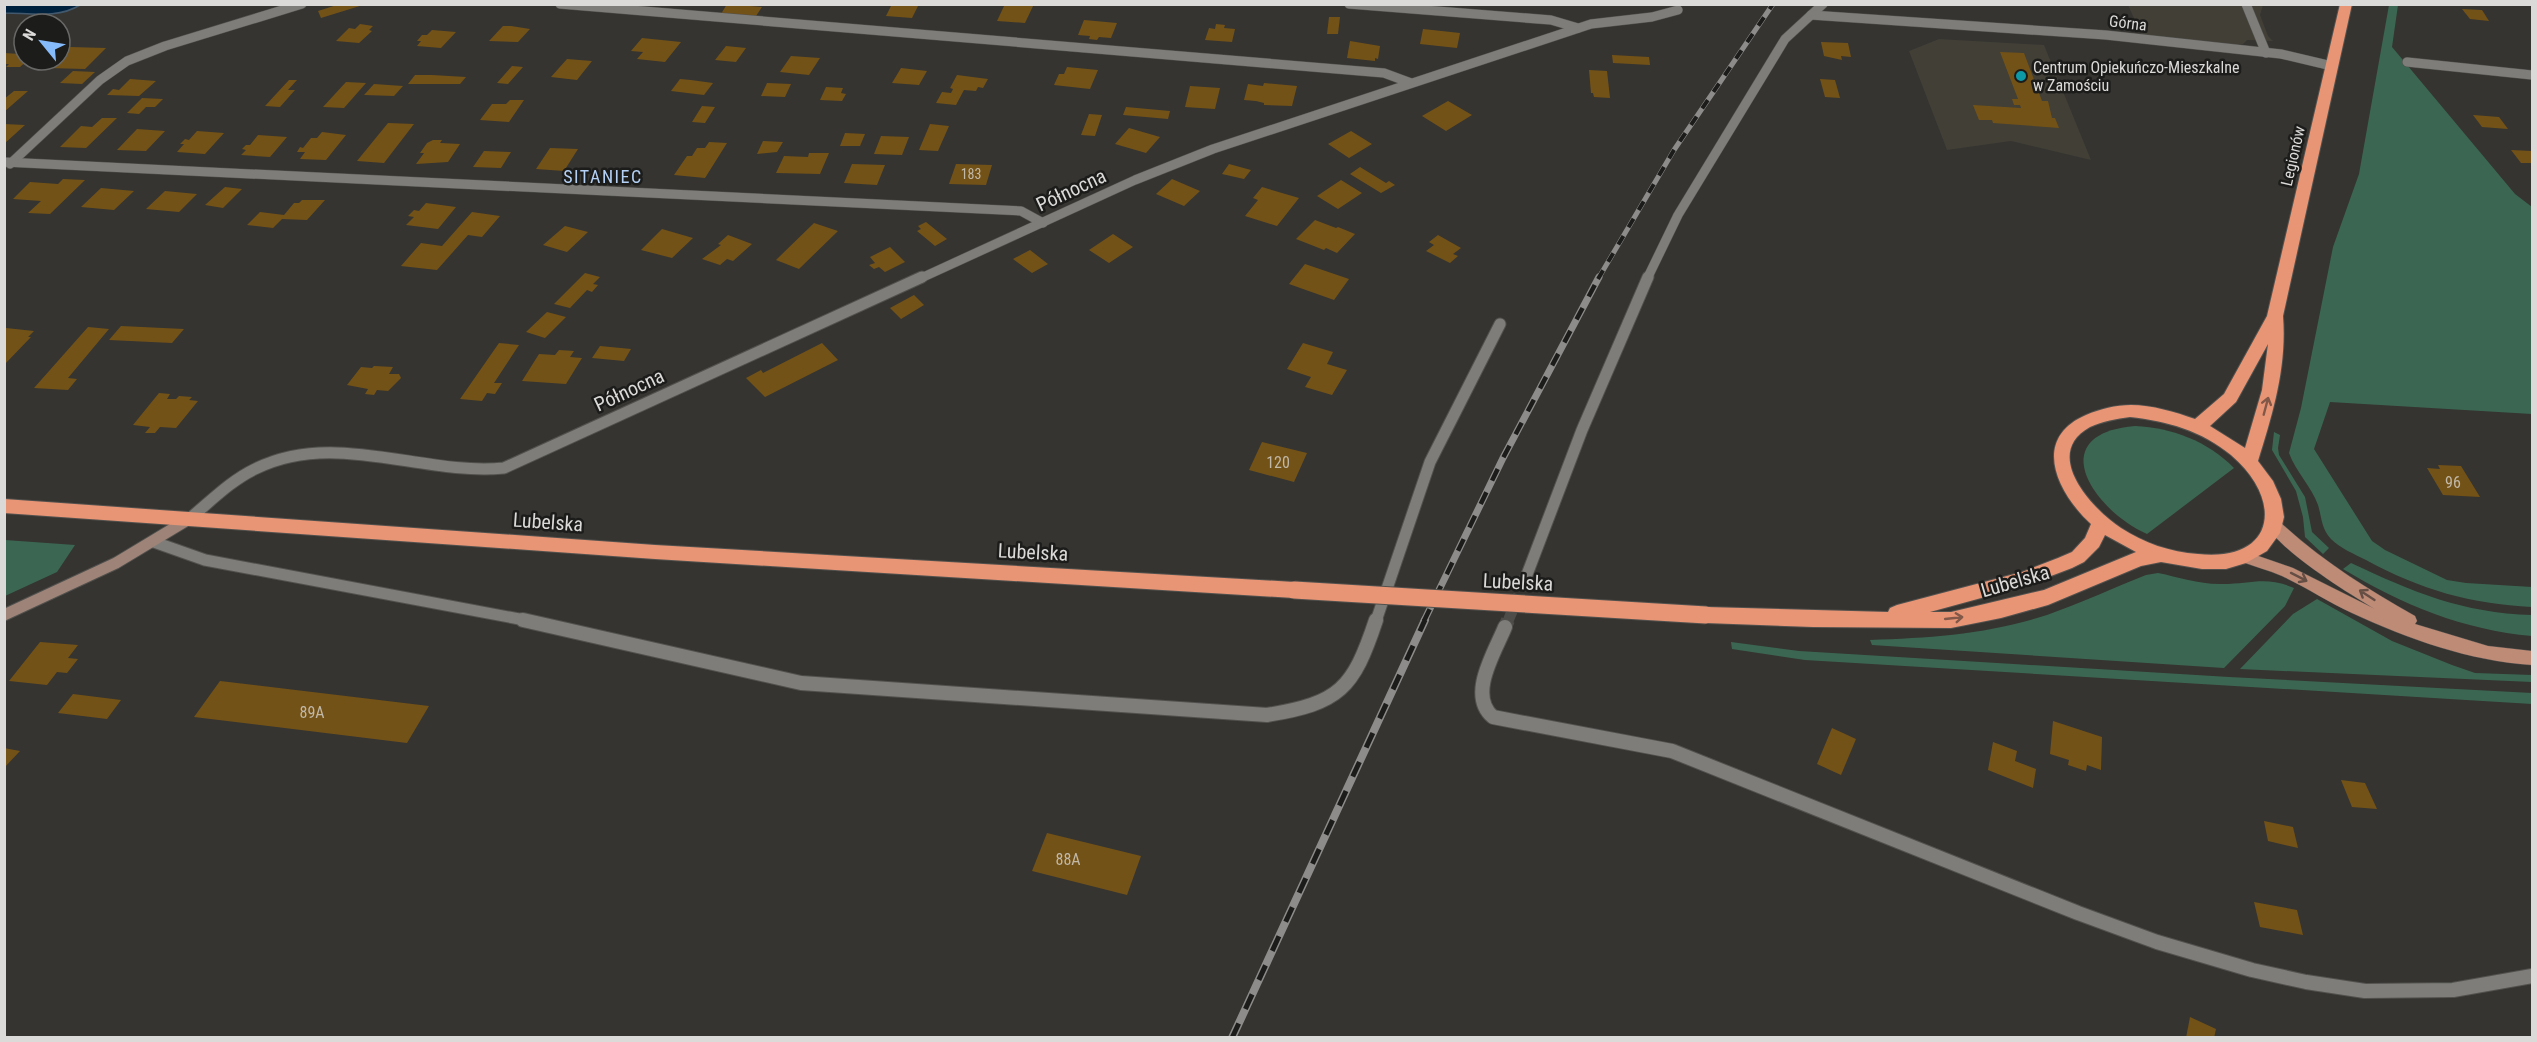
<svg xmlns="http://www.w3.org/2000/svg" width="2537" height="1042" viewBox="0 0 2537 1042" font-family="'Roboto Condensed',sans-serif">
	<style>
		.built { fill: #413f36 }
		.green { fill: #3b6752 }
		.water { fill: #00223f; stroke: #42596d; stroke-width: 1.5 }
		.building { fill: #735217 }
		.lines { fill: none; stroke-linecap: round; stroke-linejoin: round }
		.street-tunnel-far1 { stroke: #4e4d4a; stroke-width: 11; stroke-dasharray: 11 6; stroke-linecap: butt }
		.street-tunnel { stroke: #4e4d4a; stroke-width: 14; stroke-dasharray: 14 7; stroke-linecap: butt }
		.lane-far1-casing { stroke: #52514e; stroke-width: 10 }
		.lane-casing { stroke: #52514e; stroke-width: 13 }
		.street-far2-casing { stroke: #52514e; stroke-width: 10 }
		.street-far1-casing { stroke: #52514e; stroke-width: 13 }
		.street-casing { stroke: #52514e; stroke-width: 16 }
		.secondary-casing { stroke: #52514e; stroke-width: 13 }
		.primary-casing { stroke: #52514e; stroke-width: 1 }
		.highway-casing { stroke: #52514e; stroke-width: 2 }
		.lane-far1 { stroke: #7e7d7a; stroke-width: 9 }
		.lane { stroke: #7e7d7a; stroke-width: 11 }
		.street-far2 { stroke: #7e7d7a; stroke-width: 9 }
		.street-far1 { stroke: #7e7d7a; stroke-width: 11 }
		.street { stroke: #7e7d7a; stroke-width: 14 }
		.secondary { stroke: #9e8478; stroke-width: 11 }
		.primary { fill: #be8b77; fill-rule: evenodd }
		.highway { fill: #e89575; fill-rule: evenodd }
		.rail-far2-casing { stroke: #8d8c8a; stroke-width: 5 }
		.rail-far1-casing { stroke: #8d8c8a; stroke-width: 7 }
		.rail-casing { stroke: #8d8c8a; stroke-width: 8 }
		.rail-far2 { stroke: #1c1c1b; stroke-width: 4; stroke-dasharray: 10; stroke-linecap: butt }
		.rail-far1 { stroke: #1c1c1b; stroke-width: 4.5; stroke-dasharray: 13; stroke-linecap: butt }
		.rail { stroke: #1c1c1b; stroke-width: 5; stroke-dasharray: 16; stroke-linecap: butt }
		.highway-bridge-casing { stroke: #52514e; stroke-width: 19; stroke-linecap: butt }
		.highway-bridge { stroke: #e89575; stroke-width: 17 }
		.oneway { stroke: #825848 }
		.oneway2 { stroke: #654e44 }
		.culture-dot { fill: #0f9aa8; stroke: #1c1c1b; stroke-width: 2 }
		.labels { text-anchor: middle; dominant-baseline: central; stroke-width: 5; stroke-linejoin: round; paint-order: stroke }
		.far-number-label { font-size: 14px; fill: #c1b8a8 }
		.far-street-label { font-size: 16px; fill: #dbdad8; stroke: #1c1c1b }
		.far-poi-label { font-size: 16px; fill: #dbdad8; stroke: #1c1c1b; text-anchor: start }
		.number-label { font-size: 16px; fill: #c1b8a8 }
		.far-quarter-label { font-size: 18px; letter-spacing: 1.5px; fill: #b4d1f5; stroke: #1c1c1b }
		.street-label { font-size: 20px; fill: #dbdad8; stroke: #1c1c1b }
	</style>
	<rect width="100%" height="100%" fill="#353431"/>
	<!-- built -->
	<g class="built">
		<polygon points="2128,5 2263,5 2260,15 2268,36 2273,41 2247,40 2243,44 2236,45 2142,36"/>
		<polygon points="1939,39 2044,45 2091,160 2011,141 1947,150 1909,51"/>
	</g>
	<!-- green -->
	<g class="green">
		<path d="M2389 5H2398L2392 47 2515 194 2532 207V414L2330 402 2314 449 2372 541 2385 550 2447 580 2466 583 2532 587V607C2471 604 2421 590 2366 560 2354 554 2340 548 2331 539 2321 528 2322 518 2318 505 2311 486 2296 472 2289 453L2301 408 2333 247 2359 174Z"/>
		<path d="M2135 426C2173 428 2207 441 2234 468L2147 534C2093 510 2042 434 2135 426Z"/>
		<polygon points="2274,432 2280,435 2278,448 2279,455 2305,497 2312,532 2329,548 2323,554 2305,537 2303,517 2296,491 2272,450"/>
		<polygon points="5,540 75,545 57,572 5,596"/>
		<path d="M2351 563C2413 592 2462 613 2532 615V636C2464 630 2402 605 2343 569Z"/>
		<path d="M2158 573C2178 577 2198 584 2219 584 2248 585 2265 575 2294 588L2285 606 2224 668 1872 645 1870 640C1931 638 1989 634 2047 615 2081 603 2113 588 2146 575Z"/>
		<polygon points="2317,599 2392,641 2452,665 2475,673 2532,675 2532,682 2240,669 2293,614"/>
		<polygon points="1731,642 1799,651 2229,677 2532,693 2532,704 1805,660 1732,649"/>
	</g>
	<!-- water -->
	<path class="water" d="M5 4H79L80 5C58 19 29 13 5 13Z"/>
	<!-- building -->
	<g class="building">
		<polygon points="340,4 363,4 363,5 321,18 318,11"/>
		<polygon points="727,4 762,7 756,16 721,14"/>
		<polygon points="892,4 919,4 912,18 886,16"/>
		<polygon points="1005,4 1034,4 1025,23 997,21"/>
		<polygon points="2462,9 2482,10 2489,21 2470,19"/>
		<polygon points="1329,17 1340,17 1338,34 1327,34"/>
		<polygon points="1084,20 1117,23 1111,38 1099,37 1097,40 1089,39 1090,36 1078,35"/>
		<polygon points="360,24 373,26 369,30 372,31 359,43 336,41 349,28 355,29"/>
		<polygon points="1216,24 1225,25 1224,28 1235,29 1232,42 1205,40 1209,28 1215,29"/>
		<polygon points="503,26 511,26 530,29 518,42 489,41"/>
		<polygon points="1423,29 1460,33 1457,48 1420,44"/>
		<polygon points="432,30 456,32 441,48 417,46 421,41 417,41 422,35 427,35"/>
		<polygon points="642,38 681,42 665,62 637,59 643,52 631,51"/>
		<polygon points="1350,41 1380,46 1378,59 1375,58 1375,61 1347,58"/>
		<polygon points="1821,42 1848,43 1851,57 1841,56 1842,60 1824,56"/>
		<polygon points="726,46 746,48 736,62 715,60"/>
		<polygon points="70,47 106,48 85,69 47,68 56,60 60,60 60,56"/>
		<polygon points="24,51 24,60 28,60 20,67 6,67 9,64 4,64 4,53 20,54"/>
		<polygon points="2000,52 2024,53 2042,101 2048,101 2052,118 2055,118 2059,128 1993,123 1992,120 1979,120 1973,105 2021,108 2020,105 2014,105 2012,99 2018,99"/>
		<polygon points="1612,55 1649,57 1650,65 1613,63"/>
		<polygon points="791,56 820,58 809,75 780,72"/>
		<polygon points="567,59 592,61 577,80 551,77"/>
		<polygon points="512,66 523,67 508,84 497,83"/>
		<polygon points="1067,67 1098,70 1090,89 1054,85 1059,74 1064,74"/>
		<polygon points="901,68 927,71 919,85 892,83"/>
		<polygon points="1589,70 1607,71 1610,98 1594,97 1593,93 1591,93"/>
		<polygon points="73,71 95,72 82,84 60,83"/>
		<polygon points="415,75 432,75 466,77 460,84 408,84"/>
		<polygon points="957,75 988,79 983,88 978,87 976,91 964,90 956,105 936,103 942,92 951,93 953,89 950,88"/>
		<polygon points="130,79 156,81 139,96 107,95 113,89 119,90"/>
		<polygon points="680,79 691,80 713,83 704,95 671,91"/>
		<polygon points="1820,79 1835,80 1840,98 1825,97"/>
		<polygon points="289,80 297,80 288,90 295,90 280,107 265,106"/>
		<polygon points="346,82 366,83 344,108 323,107"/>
		<polygon points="767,83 791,84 785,97 761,96"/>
		<polygon points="1264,83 1297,86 1292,106 1264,105 1264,103 1256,101 1244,100 1248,84 1263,86"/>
		<polygon points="374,84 403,86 394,96 364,95"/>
		<polygon points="1190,86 1220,88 1215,109 1185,107"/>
		<polygon points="826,87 843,88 841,93 846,94 842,101 820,100"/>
		<polygon points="14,91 28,91 4,112 4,99"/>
		<polygon points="142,98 163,99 155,107 146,107 139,114 127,113"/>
		<polygon points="510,100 524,100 509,122 480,120 492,104 506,104"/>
		<polygon points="1448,101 1472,115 1446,131 1422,116"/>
		<polygon points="702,106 715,107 705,123 692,122"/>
		<polygon points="1126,107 1170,111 1168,119 1123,115"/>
		<polygon points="1089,114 1102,115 1095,136 1081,135"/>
		<polygon points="2473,115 2499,117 2508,129 2482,127"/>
		<polygon points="102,118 117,118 86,148 60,147 81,126 92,127"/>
		<polygon points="388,123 414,124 384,163 357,161"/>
		<polygon points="4,124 25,125 4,144"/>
		<polygon points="930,124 949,126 938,151 919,150"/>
		<polygon points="1129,128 1160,137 1146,153 1115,144"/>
		<polygon points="137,129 165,131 146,151 117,150"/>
		<polygon points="197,131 224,133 205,154 177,152 184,144 180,144 185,139 189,140"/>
		<polygon points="1351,131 1372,144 1349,158 1328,144"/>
		<polygon points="322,132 346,135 326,160 300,159 305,152 297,152 300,147 303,148 311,138 317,138"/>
		<polygon points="845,133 865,134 860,146 840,146"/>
		<polygon points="258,135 287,137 270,157 241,155 246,150 242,149 246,145 250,145"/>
		<polygon points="881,136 909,137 902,155 874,154"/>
		<polygon points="433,140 442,140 440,143 460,144 448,162 416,164 424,153 420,153 427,143"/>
		<polygon points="763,141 783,142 777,152 757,154"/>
		<polygon points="709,142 727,143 705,178 674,175 687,156 692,156 697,148 705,148"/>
		<polygon points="550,148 578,149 564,171 536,169"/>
		<polygon points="2511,150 2532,151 2532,163 2521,163"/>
		<polygon points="484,151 511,152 501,168 473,167"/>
		<polygon points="809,153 829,153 820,174 776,173 784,156 808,157"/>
		<polygon points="852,164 885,165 877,185 844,183"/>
		<polygon points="956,164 992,165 986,185 949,184"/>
		<polygon points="1229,164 1251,170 1244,179 1222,174"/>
		<polygon points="1360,167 1386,183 1389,181 1395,185 1381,193 1350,174"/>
		<polygon points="63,179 85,180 50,214 28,213 41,201 13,199 30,182 58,184"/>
		<polygon points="1172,179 1200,191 1184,206 1156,194"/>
		<polygon points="1341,180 1362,193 1338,209 1317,196"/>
		<polygon points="225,187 242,189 223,208 205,205"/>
		<polygon points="1262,187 1299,198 1277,226 1245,216 1258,200 1253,198"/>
		<polygon points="101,188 134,191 114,210 81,207"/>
		<polygon points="165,191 197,194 179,212 146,209"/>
		<polygon points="302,200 325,200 307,220 282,219 273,228 247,225 260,212 284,215 294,203 299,203"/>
		<polygon points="426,203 456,207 438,229 406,225 414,217 408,216 414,210 419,211"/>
		<polygon points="472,212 500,216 482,237 468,235 437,270 401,266 421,243 442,246"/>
		<polygon points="1315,220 1336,228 1338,227 1355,234 1337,253 1326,248 1324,250 1296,239"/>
		<polygon points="926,222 947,239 935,246 917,231 921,229 918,226"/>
		<polygon points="814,223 838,231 799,269 776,260"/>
		<polygon points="565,226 588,232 567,252 543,245"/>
		<polygon points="662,229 693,238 672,258 641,250"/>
		<polygon points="1113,234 1133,247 1109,263 1089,250"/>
		<polygon points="728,235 752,244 733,261 727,259 720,265 702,259 721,245 718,244"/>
		<polygon points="1438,235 1461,248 1453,254 1458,256 1450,263 1426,251 1434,245 1429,242"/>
		<polygon points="890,247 905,262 885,272 879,267 874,269 869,265 875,263 870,257"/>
		<polygon points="1030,250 1048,264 1032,273 1013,259"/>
		<polygon points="1305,264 1349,279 1334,300 1289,284"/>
		<polygon points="585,273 600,277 593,284 598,285 592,292 587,290 570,308 554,304"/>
		<polygon points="914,295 924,305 901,319 890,308"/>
		<polygon points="547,312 566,317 545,338 526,332"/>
		<polygon points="121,326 184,329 172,343 109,340"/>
		<polygon points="88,327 109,329 68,378 77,379 68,390 34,388"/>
		<polygon points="6,328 34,331 28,337 31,337 4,365"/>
		<polygon points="499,343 519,345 494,383 502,383 495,394 487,393 482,401 460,399"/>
		<polygon points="822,343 838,360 765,397 746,378 761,370 763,373"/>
		<polygon points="1303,343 1333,352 1327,364 1347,370 1332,395 1305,387 1311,377 1287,369"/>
		<polygon points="600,346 631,349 624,361 592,358"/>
		<polygon points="559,350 574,351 570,357 582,358 566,384 522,381 539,354 555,355"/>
		<polygon points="374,366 393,367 389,374 399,374 401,378 388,391 377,390 374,395 365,394 368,389 347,385 361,367 372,368"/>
		<polygon points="159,393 170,394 167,399 176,399 179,396 192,397 189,400 198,401 176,428 160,427 155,433 145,433 150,427 133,425"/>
		<polygon points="1262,442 1307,453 1294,482 1249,470"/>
		<polygon points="2438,465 2461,466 2480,497 2443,495 2427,468 2440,469"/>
		<polygon points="40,642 78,645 68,658 78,659 67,673 57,672 47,685 9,681"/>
		<polygon points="220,681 429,706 407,743 194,717"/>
		<polygon points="73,694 121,700 107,719 58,713"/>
		<polygon points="2053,721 2102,737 2101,770 2087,765 2086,771 2068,765 2069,760 2050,754"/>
		<polygon points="1832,728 1856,739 1841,775 1817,764"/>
		<polygon points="1993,742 2017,751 2015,761 2036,769 2033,788 1988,770"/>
		<polygon points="4,748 20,751 4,768"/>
		<polygon points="2341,780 2365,783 2377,809 2352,807"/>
		<polygon points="2264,821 2293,827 2298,848 2268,841"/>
		<polygon points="1047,833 1141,856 1127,895 1032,871"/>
		<polygon points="2254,902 2297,910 2303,935 2260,927"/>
		<polygon points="2190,1017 2216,1029 2214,1038 2186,1038"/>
	</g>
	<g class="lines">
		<!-- street-tunnel-far1 -->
		<polyline class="street-tunnel-far1" points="1508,621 1523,585"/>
		<!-- street-tunnel -->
		<polyline class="street-tunnel" points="1505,627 1508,620"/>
		<defs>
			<g id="lane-far1">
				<polyline points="2246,4 2266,53"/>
				<polyline points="1647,279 1678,215 1785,39 1823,4"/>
			</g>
			<polyline id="lane" points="1523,585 1582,430 1648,277"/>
			<g id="street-far2">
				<polyline points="560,4 1384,73 1411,83"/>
				<polyline points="1349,4 1551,20 1578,28"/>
				<polyline points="1811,15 2106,35 2281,54 2332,66"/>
				<polyline points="2407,62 2532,75"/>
				<polyline points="4,162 1021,211 1043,223"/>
				<polyline points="10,164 100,80 127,61 165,46 302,4"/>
				<polyline points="919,279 1135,180 1213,149 1591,24 1652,17 1678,10"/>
			</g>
			<g id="street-far1">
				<path d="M189 519C210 502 230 481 255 469 334 429 422 476 504 468L922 277"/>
				<polyline points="154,542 205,560 530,621"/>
				<polyline points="1376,621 1430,462 1500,324"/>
			</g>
			<g id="street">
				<path d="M523 620 801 683 1267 715C1340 703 1353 689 1376 620"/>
				<path d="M1505 627C1495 652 1467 695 1493 717L1672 751 2078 913 2157 942 2252 970 2306 982 2365 991 2453 990 2532 976"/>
			</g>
			<polyline id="secondary" points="4,615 116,563 189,519"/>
			<path id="primary" d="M2275 520 2280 522C2321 560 2367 589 2415 616L2417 621 2415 624 2488 646 2532 651V665C2470 661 2408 639 2352 613 2328 602 2306 587 2282 576 2268 570 2253 566 2239 561L2236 557 2239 553 2244 551 2293 568 2375 609C2349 594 2281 551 2267 526L2270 522Z"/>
			<g id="highway">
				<path d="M2340 4H2352L2283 316C2287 367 2273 413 2258 461L2273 481 2281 499 2284 517 2280 533 2267 551 2246 563 2226 569H2202L2161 562 2141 566 2048 605 2001 618 1951 628 1813 627 1706 623 1699 621 1697 615 1699 609 1706 607 1888 612 1890 608 1897 605 2022 572 2058 558 2072 552 2085 538 2091 524C2058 494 2030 439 2086 415 2100 409 2116 405 2131 405 2152 405 2175 412 2195 419L2224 394 2267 316ZM2268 344 2262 390 2245 448 2210 426 2236 402ZM2130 417C2167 421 2202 431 2231 455 2284 500 2276 562 2198 554 2170 552 2144 543 2121 528 2092 509 2041 454 2090 427 2103 421 2116 419 2130 417ZM2105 535 2136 552 2044 590 1951 612H1930L2025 586 2072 568 2084 562 2099 547Z"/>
				<polygon points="4,499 655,545 1294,582 1301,585 1303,590 1301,595 1294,598 655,559 4,513"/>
			</g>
		</defs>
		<!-- lane-far1 casing -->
		<use href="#lane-far1" class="lane-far1-casing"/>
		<!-- lane casing -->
		<use href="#lane" class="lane-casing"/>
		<!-- street-far2 casing -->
		<use href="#street-far2" class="street-far2-casing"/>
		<!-- street-far1 casing -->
		<use href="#street-far1" class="street-far1-casing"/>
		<!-- street casing -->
		<use href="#street" class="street-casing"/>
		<!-- secondary casing -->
		<use href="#secondary" class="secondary-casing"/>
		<!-- primary casing -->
		<use href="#primary" class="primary-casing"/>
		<!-- highway casing -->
		<use href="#highway" class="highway-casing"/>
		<!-- lane-far1 -->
		<use href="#lane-far1" class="lane-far1"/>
		<!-- lane -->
		<use href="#lane" class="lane"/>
		<!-- street-far2 -->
		<use href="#street-far2" class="street-far2"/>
		<!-- street-far1 -->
		<use href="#street-far1" class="street-far1"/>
		<!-- street -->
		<use href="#street" class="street"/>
		<!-- secondary -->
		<use href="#secondary" class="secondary"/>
		<!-- primary -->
		<use href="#primary" class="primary"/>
		<!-- highway -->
		<use href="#highway" class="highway"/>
		<defs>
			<polyline id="rail-far2" points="1598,279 1674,150 1773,4"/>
			<polyline id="rail-far1" points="1424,621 1503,458 1599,277"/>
			<polyline id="rail" points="1232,1038 1425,620"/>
		</defs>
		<!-- rail-far2 casing -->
		<use href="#rail-far2" class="rail-far2-casing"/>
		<!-- rail-far1 casing -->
		<use href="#rail-far1" class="rail-far1-casing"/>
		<!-- rail casing -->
		<use href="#rail" class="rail-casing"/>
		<!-- rail-far2 -->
		<use href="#rail-far2" class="rail-far2"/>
		<!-- rail-far1 -->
		<use href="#rail-far1" class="rail-far1"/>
		<!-- rail -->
		<use href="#rail" class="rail"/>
		<defs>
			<polyline id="highway-bridge" points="1294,590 1706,615"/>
		</defs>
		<!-- highway-bridge casing -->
		<use href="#highway-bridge" class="highway-bridge-casing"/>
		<!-- highway-bridge -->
		<use href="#highway-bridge" class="highway-bridge"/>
	</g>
	<!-- one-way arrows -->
	<defs><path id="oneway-shaft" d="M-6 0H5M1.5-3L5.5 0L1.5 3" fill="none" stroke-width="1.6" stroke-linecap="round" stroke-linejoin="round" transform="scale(1.5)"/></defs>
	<g class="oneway">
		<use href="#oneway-shaft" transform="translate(2266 406) rotate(-75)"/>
		<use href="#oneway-shaft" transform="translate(1954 618) rotate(-6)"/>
	</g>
	<g class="oneway2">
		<use href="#oneway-shaft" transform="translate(2299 577) rotate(27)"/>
		<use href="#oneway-shaft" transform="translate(2367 595) rotate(-147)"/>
	</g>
	<!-- markers -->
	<circle class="culture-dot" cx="2021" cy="76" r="6"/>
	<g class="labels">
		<!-- far-number labels -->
		<g class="far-number-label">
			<text x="971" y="174">183</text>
		</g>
		<!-- far-street labels -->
		<g class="far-street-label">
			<text transform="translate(2128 23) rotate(7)">Górna</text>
			<text transform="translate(2293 156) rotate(-77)">Legionów</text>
		</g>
		<!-- far-poi labels -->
		<g class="far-poi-label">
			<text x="2033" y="67">Centrum Opiekuńczo-Mieszkalne<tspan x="2033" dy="18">w Zamościu</tspan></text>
		</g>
		<!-- number labels -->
		<g class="number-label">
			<text x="1278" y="462">120</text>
			<text x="2453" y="482">96</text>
			<text x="312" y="712">89A</text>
			<text x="1068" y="859">88A</text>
		</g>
		<!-- far-quarter labels -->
		<g class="far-quarter-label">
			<text x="603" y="176">SITANIEC</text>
		</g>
		<!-- street labels -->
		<g class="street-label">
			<text transform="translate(1071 190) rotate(-25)">Północna</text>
			<text transform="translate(629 390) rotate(-25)">Północna</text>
			<text transform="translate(548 522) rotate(4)">Lubelska</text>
			<text transform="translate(1033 552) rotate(3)">Lubelska</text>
			<text transform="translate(2015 581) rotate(-16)">Lubelska</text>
			<text transform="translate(1518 582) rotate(3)">Lubelska</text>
		</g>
	</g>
	<!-- border -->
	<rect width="2537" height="1042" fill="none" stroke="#dbdad8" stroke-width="12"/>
	<!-- north arrow -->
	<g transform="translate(42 42) rotate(300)"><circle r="28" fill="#1c1c1b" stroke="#686867" stroke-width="1.5"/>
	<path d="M0-4.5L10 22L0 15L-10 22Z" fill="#86bbfb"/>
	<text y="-9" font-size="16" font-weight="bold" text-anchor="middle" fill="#dbdad8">N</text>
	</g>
</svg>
